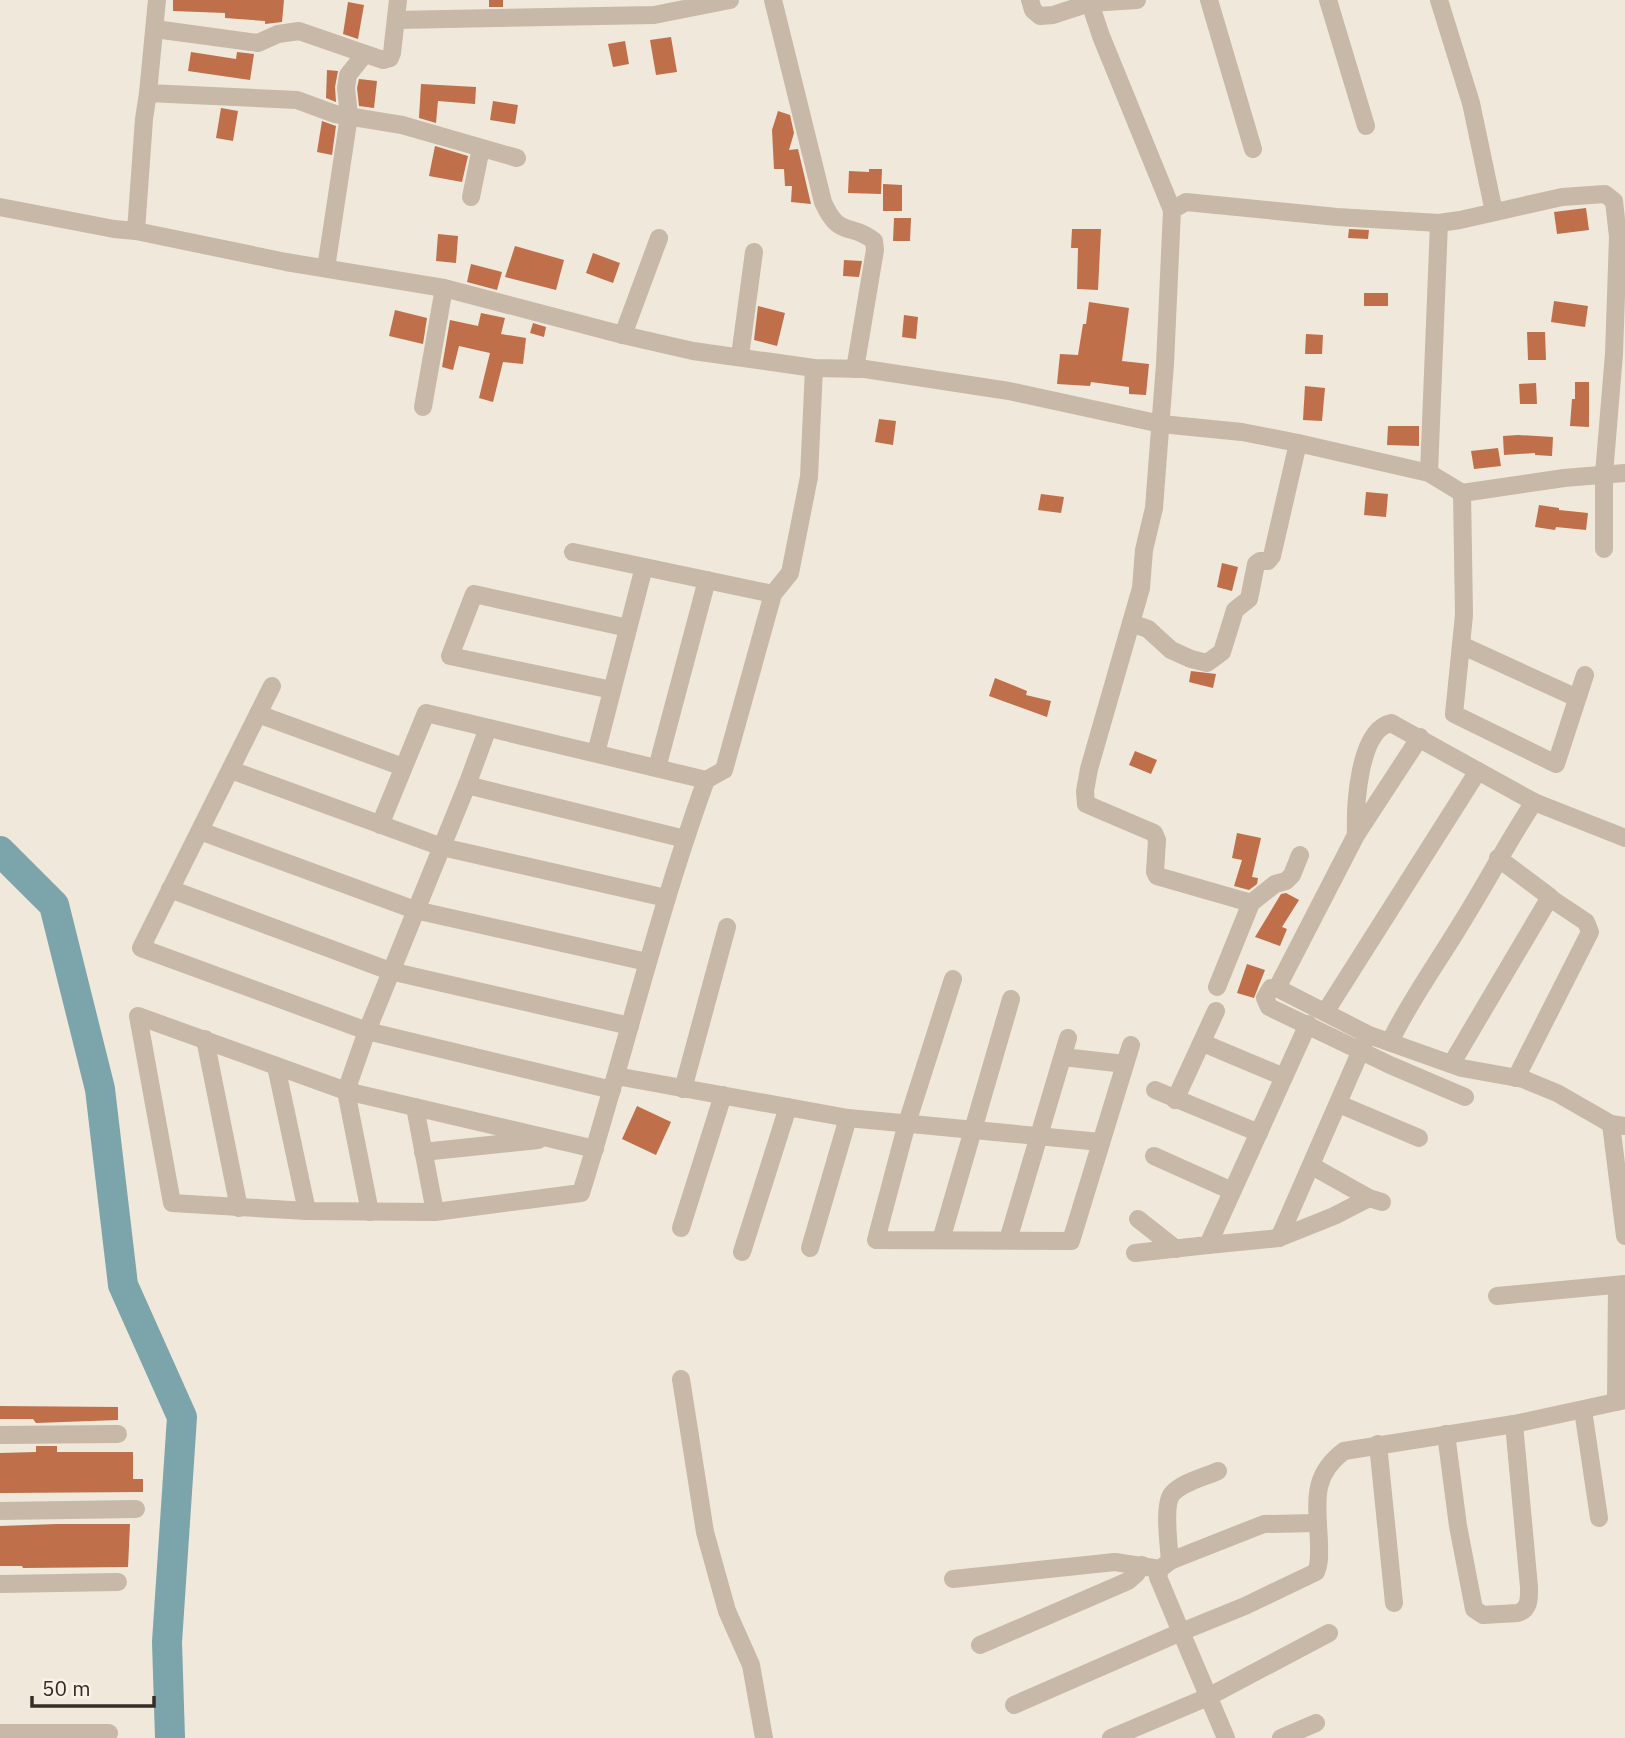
<svg xmlns="http://www.w3.org/2000/svg" width="1625" height="1738" viewBox="0 0 1625 1738" font-family="'IBM Plex Sans',sans-serif">
	<style>
		.lines { fill: none; stroke-linecap: round; stroke-linejoin: round }
		.river { stroke: #7ba5ab; stroke-width: 30 }
		.building { fill: #bf6f49 }
		.minor { stroke: #c7b8a7; stroke-width: 18 }
	</style>
	<rect width="100%" height="100%" fill="#f0e8da"/>
	<g class="lines">
		<!-- river -->
		<polyline class="river" points="0,851 54,905 100,1089 123,1285 182,1417 167,1642 170,1738"/>
	</g>
	<!-- building -->
	<g class="building">
		<polygon points="173,0 284,0 282,22 265,24 265,21 225,18 225,13 173,11"/>
		<rect x="489" y="0" width="14" height="7"/>
		<polygon points="348,2 364,5 358,39 343,34"/>
		<polygon points="671,37 677,72 656,75 650,40"/>
		<polygon points="625,41 629,64 613,67 608,44"/>
		<polygon points="191,52 236,59 237,52 254,54 250,80 188,71"/>
		<polygon points="327,70 338,71 335,87 336,102 326,98"/>
		<polygon points="359,79 377,81 374,108 359,106 357,88"/>
		<polygon points="421,84 476,87 475,104 438,101 436,123 419,118"/>
		<polygon points="493,101 518,105 515,124 490,120"/>
		<polygon points="221,108 238,111 233,141 216,138"/>
		<polygon points="778,111 790,115 794,133 789,150 798,149 811,204 791,202 792,186 785,186 784,169 774,169 772,130"/>
		<polygon points="322,121 336,126 332,155 317,152"/>
		<polygon points="435,146 468,156 462,182 429,176"/>
		<polygon points="869,169 882,169 881,194 848,193 849,171 869,172"/>
		<polygon points="883,184 902,185 902,211 883,211"/>
		<polygon points="1586,208 1589,230 1557,234 1554,212"/>
		<polygon points="894,218 911,218 910,241 893,241"/>
		<polygon points="1072,229 1101,229 1098,290 1077,289 1078,248 1071,248"/>
		<polygon points="1349,229 1369,230 1368,239 1348,238"/>
		<polygon points="438,234 458,236 456,263 436,261"/>
		<polygon points="515,246 564,260 556,290 505,277"/>
		<polygon points="593,253 620,263 613,283 586,273"/>
		<polygon points="844,260 862,261 859,277 843,276"/>
		<polygon points="471,264 502,272 497,290 467,282"/>
		<rect x="1364" y="293" width="24" height="13"/>
		<polygon points="1554,301 1588,306 1585,327 1551,322"/>
		<polygon points="1089,302 1129,308 1122,361 1149,364 1146,395 1129,394 1129,387 1091,382 1090,386 1057,384 1060,354 1078,355 1083,324 1086,324"/>
		<polygon points="758,306 785,313 777,346 754,340"/>
		<polygon points="395,310 427,318 423,344 389,336"/>
		<polygon points="481,313 505,318 501,334 526,338 523,364 503,362 493,402 479,398 490,353 459,346 453,370 442,367 450,320 478,326"/>
		<polygon points="904,315 918,317 916,339 902,337"/>
		<polygon points="533,323 546,327 544,337 530,333"/>
		<polygon points="1527,332 1545,332 1546,360 1528,360"/>
		<polygon points="1306,334 1323,335 1322,354 1305,354"/>
		<polygon points="1575,382 1589,382 1589,427 1570,426 1572,399 1575,399"/>
		<polygon points="1536,383 1537,404 1520,404 1519,384"/>
		<polygon points="1305,386 1325,388 1322,421 1303,420"/>
		<polygon points="879,419 896,421 893,445 875,442"/>
		<polygon points="1388,426 1419,426 1419,446 1387,445"/>
		<polygon points="1518,435 1553,437 1552,456 1535,455 1535,453 1504,455 1503,436"/>
		<polygon points="1498,448 1501,466 1474,469 1471,451"/>
		<polygon points="1366,492 1388,494 1386,517 1364,515"/>
		<polygon points="1041,494 1064,497 1061,513 1038,510"/>
		<polygon points="1539,505 1559,508 1559,510 1588,513 1586,530 1556,527 1555,530 1535,527"/>
		<polygon points="1222,563 1238,567 1232,591 1217,587"/>
		<polygon points="1191,671 1216,674 1213,688 1189,682"/>
		<polygon points="995,678 1027,691 1026,695 1051,701 1047,717 989,696"/>
		<polygon points="1135,751 1157,760 1151,774 1129,765"/>
		<polygon points="1237,833 1261,838 1252,877 1258,878 1257,884 1249,890 1234,886 1242,860 1232,858"/>
		<polygon points="1286,893 1299,900 1282,927 1287,929 1280,946 1255,937 1281,894"/>
		<polygon points="1247,964 1265,970 1254,998 1237,993"/>
		<polygon points="637,1106 671,1122 656,1155 622,1139"/>
		<polygon points="0,1406 118,1407 118,1420 36,1423 33,1419 0,1419"/>
		<polygon points="36,1446 57,1446 57,1452 133,1452 133,1479 143,1479 143,1492 0,1493 0,1453 36,1452"/>
		<polygon points="57,1524 130,1524 128,1567 23,1568 22,1566 0,1566 0,1526"/>
	</g>
	<g class="lines">
		<!-- minor -->
		<g class="minor">
			<path d="M773 0 823 202C839 239 851 222 874 241L875 250 855 369"/>
			<polyline points="1030,0 1033,10 1040,16 1053,15 1090,3 1101,36 1172,210 1165,364 1154,508 1144,550 1141,588 1089,769 1085,791 1086,804 1154,833 1157,840 1155,872 1157,876 1251,903 1217,987"/>
			<polyline points="1209,0 1253,149"/>
			<polyline points="1328,0 1366,126"/>
			<polyline points="1439,0 1471,103 1494,212"/>
			<polyline points="1090,3 1137,0"/>
			<polyline points="396,20 654,15 730,0"/>
			<polyline points="155,29 258,43 278,34 299,31 383,60 390,58 392,53 398,0"/>
			<polyline points="148,93 157,0"/>
			<polyline points="471,197 481,148"/>
			<polyline points="0,207 114,229 136,231 286,262 444,288 623,335 693,351 814,368 865,369 1009,391 1161,424 1242,432 1298,443 1429,473 1462,493 1564,478 1625,473"/>
			<polyline points="1172,210 1186,202 1337,217 1439,223 1460,220 1562,197 1605,194 1614,201 1618,237 1614,354 1604,474 1604,549"/>
			<polyline points="136,231 144,119 148,93 297,100 335,114 402,125 517,158"/>
			<polyline points="326,268 349,116 346,88 348,75 364,55"/>
			<polyline points="623,335 659,238"/>
			<polyline points="740,356 754,252"/>
			<polyline points="423,407 444,288"/>
			<polyline points="1429,473 1439,223"/>
			<polyline points="1462,493 1464,615 1454,714 1556,764 1585,675"/>
			<polyline points="573,552 773,594"/>
			<polyline points="1131,623 1148,629 1171,650 1191,659 1207,663 1222,652 1235,610 1249,599 1256,564 1260,561 1268,561 1272,556 1298,443"/>
			<polyline points="1461,645 1577,698"/>
			<polyline points="272,686 141,948 367,1031 612,1090"/>
			<polyline points="612,690 450,656 474,594 628,628"/>
			<polyline points="258,714 403,767"/>
			<polyline points="1420,737 1356,835 1277,988 1271,988 1265,998 1269,1007 1390,1065 1465,1097"/>
			<polyline points="596,753 644,567"/>
			<polyline points="657,768 707,580"/>
			<polyline points="231,770 442,847 666,898"/>
			<polyline points="467,785 685,839"/>
			<polyline points="380,825 426,713 706,780"/>
			<polyline points="200,831 415,910 647,962"/>
			<path d="M1356 835C1355 808 1358 730 1391 723L1534 802"/>
			<polyline points="170,889 390,971 630,1026"/>
			<polyline points="1251,903 1275,884 1286,881 1292,875 1300,855"/>
			<polyline points="953,979 907,1123 876,1240 1071,1241 1131,1045"/>
			<polyline points="1277,988 1369,1035 1462,1068 1523,1079 1557,1093 1611,1124 1625,1126"/>
			<polyline points="1326,1011 1478,771"/>
			<polyline points="205,1039 239,1208"/>
			<path d="M1390 1042C1410 1000 1438 962 1462 922 1487 882 1508 841 1534 802L1625 838"/>
			<polyline points="1203,1043 1284,1077"/>
			<polyline points="1063,1057 1125,1064"/>
			<polyline points="1452,1063 1550,897 1498,858"/>
			<polyline points="276,1066 307,1211"/>
			<polyline points="616,1076 848,1118 1101,1142"/>
			<polyline points="1516,1078 1590,932 1586,922 1550,898"/>
			<polyline points="683,1089 727,927"/>
			<polyline points="1155,1090 1259,1133"/>
			<polyline points="1175,1100 1216,1011"/>
			<polyline points="1339,1104 1419,1138"/>
			<polyline points="415,1107 435,1212"/>
			<polyline points="1611,1124 1625,1236"/>
			<path d="M595 1149 346 1091 138 1016 172 1203 307 1211 435 1212 581 1193C624 1055 657 915 706 780L724 770 773 594 790 573 809 477 814 368"/>
			<polyline points="423,1152 538,1140"/>
			<polyline points="1154,1156 1232,1191"/>
			<polyline points="1312,1166 1369,1198 1382,1202"/>
			<polyline points="370,1212 346,1091 367,1031 467,785 488,728"/>
			<polyline points="1138,1219 1176,1249"/>
			<polyline points="681,1228 723,1095"/>
			<polyline points="1279,1238 1365,1041"/>
			<polyline points="941,1240 1011,999"/>
			<polyline points="1008,1240 1068,1038"/>
			<polyline points="1208,1245 1279,1238 1334,1216 1369,1198"/>
			<polyline points="810,1248 848,1118"/>
			<polyline points="742,1252 788,1107"/>
			<polyline points="1135,1253 1208,1245 1308,1024"/>
			<polyline points="1497,1296 1625,1284"/>
			<polyline points="681,1379 705,1532 727,1611 751,1665 764,1738"/>
			<polyline points="1616,1402 1617,1285"/>
			<polyline points="1583,1410 1599,1518"/>
			<path d="M1446 1434 1458 1526 1474 1609 1483 1615 1518 1613C1530 1609 1529 1598 1529 1587L1514 1424"/>
			<polyline points="0,1435 118,1434"/>
			<polyline points="1378,1444 1394,1603"/>
			<polyline points="0,1511 136,1509"/>
			<path d="M1170 1561C1169 1546 1163 1505 1172 1494 1182 1482 1205 1477 1218 1471"/>
			<polyline points="953,1579 1115,1562 1160,1569"/>
			<polyline points="0,1584 118,1582"/>
			<polyline points="980,1645 1128,1581 1136,1574 1142,1565"/>
			<polyline points="1014,1705 1181,1632 1158,1577 1160,1569 1170,1561 1264,1524 1317,1523"/>
			<polyline points="0,1733 109,1733"/>
			<polyline points="1111,1738 1208,1697 1329,1633"/>
			<path d="M1226 1738 1181 1632 1245 1606 1316 1572C1320 1563 1319 1554 1319 1544 1318 1506 1309 1477 1344 1451L1514 1424 1625 1400"/>
			<polyline points="1281,1738 1316,1723"/>
		</g>
	</g>
	<!-- scale -->
	<path d="M32 1696v10h122v-10" fill="none" stroke="#342c27" stroke-width="3.5"/>
	<text x="42" y="1696" font-size="21" fill="#342c27" stroke="#f8f1e6" stroke-width="5" paint-order="stroke">50 m</text>
</svg>
